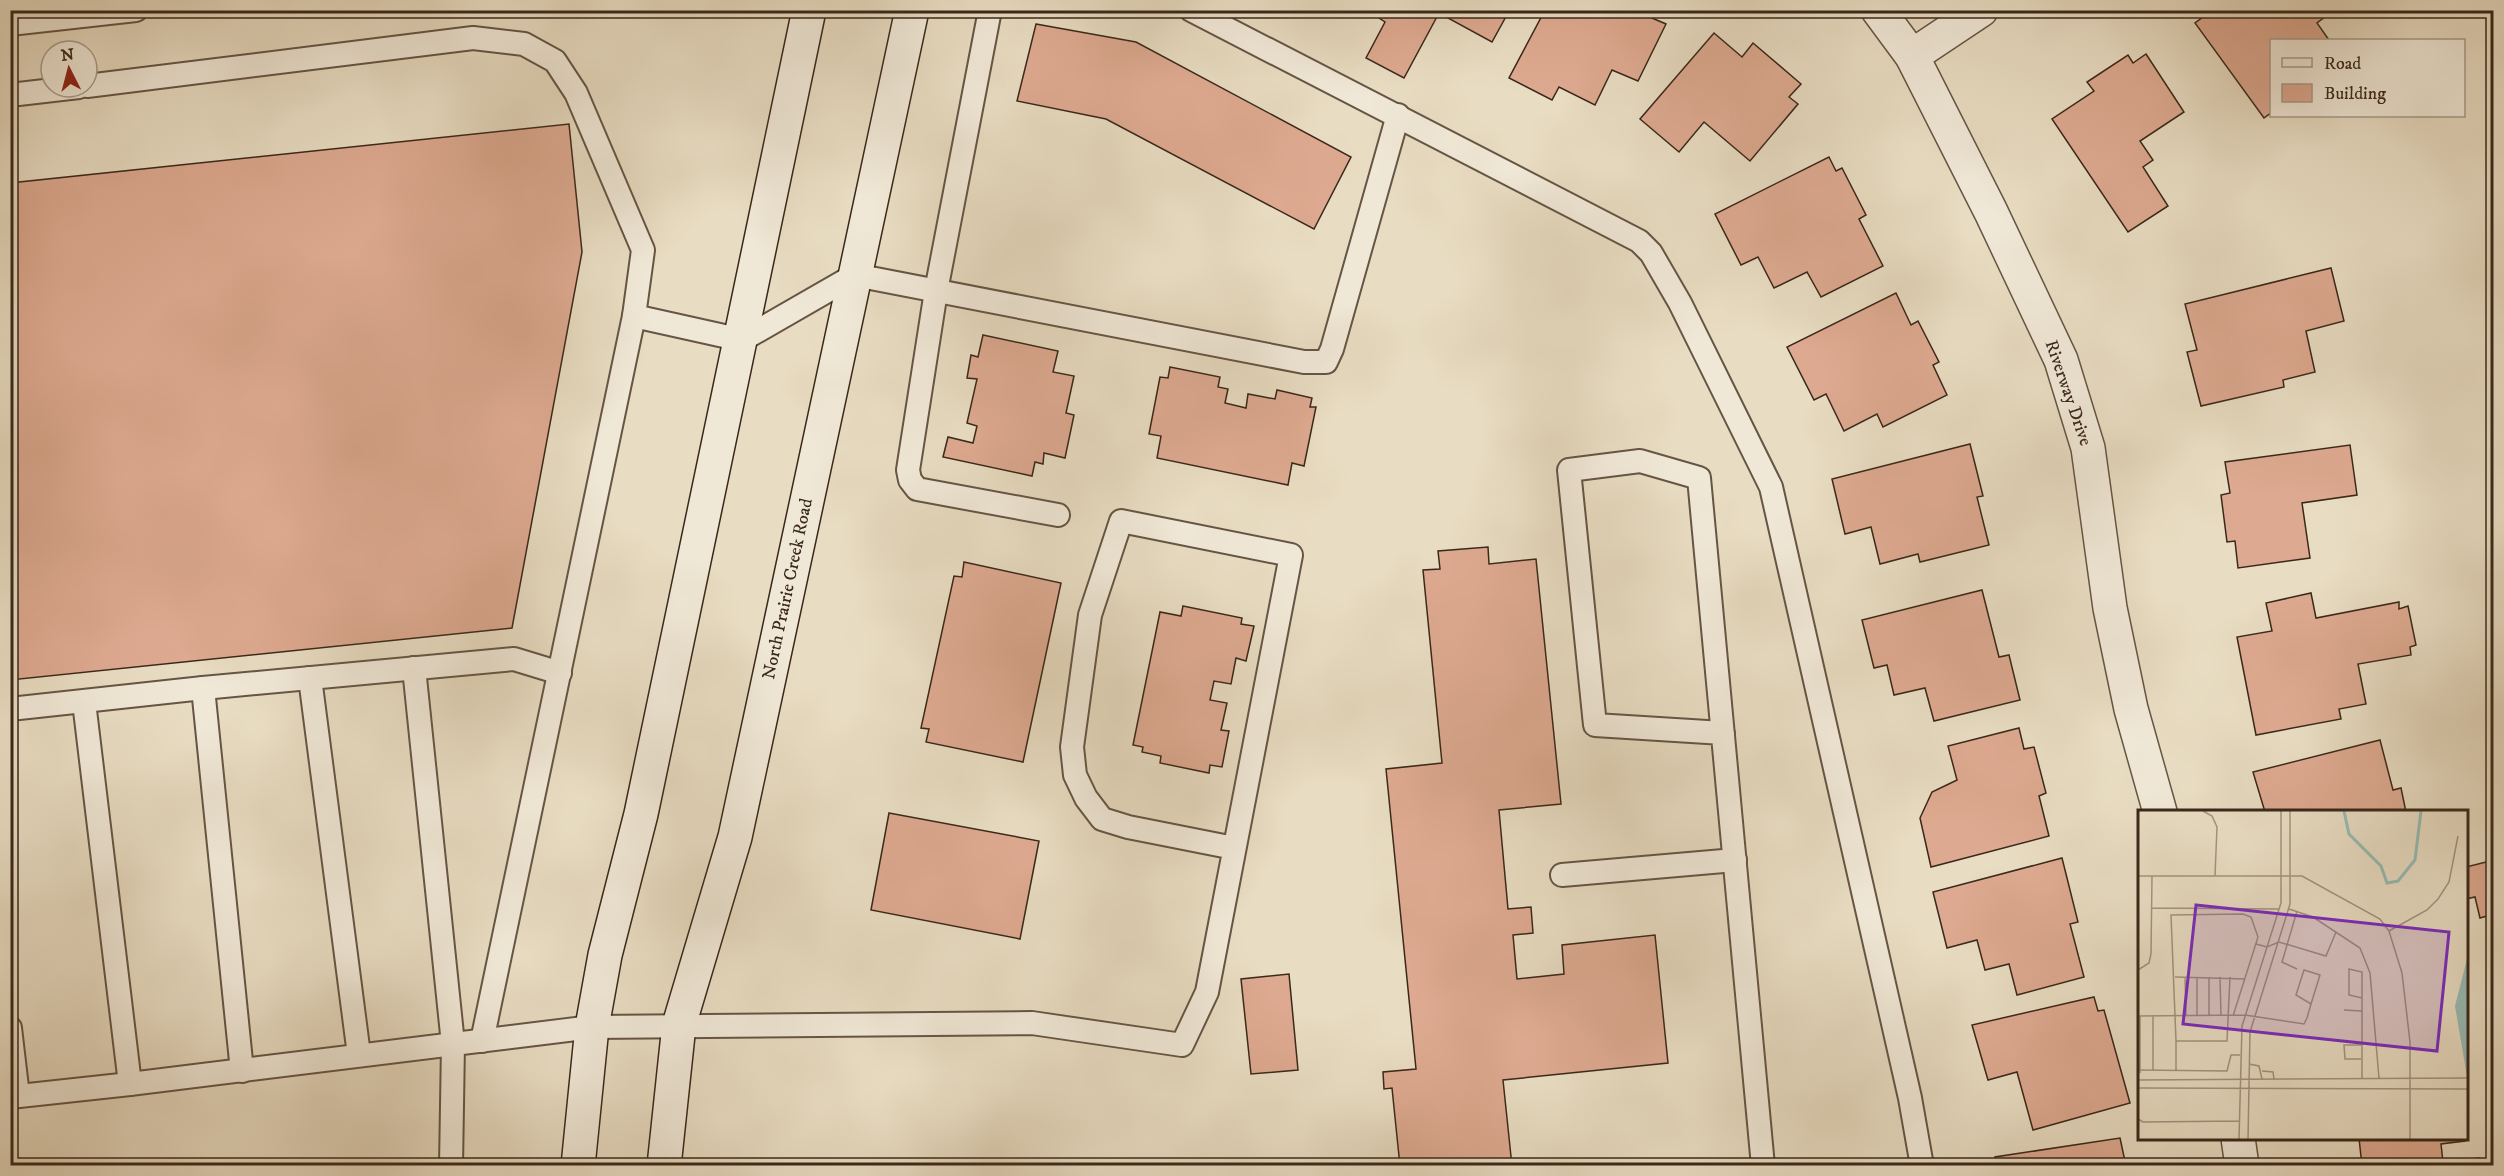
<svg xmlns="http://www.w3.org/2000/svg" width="2504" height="1176" viewBox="0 0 2504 1176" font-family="'IM FELL DW Pica',serif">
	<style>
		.building { fill: #dda990; stroke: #3a281a; stroke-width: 1.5 }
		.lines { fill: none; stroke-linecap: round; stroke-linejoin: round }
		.lane-casing { stroke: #654; stroke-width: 26 }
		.street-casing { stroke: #654; stroke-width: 36 }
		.secondary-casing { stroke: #3a281a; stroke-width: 36 }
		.lane { stroke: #f0e8d7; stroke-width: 22 }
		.street { stroke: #f0e8d7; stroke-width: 33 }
		.secondary { stroke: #f0e8d7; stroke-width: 33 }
		.labels { text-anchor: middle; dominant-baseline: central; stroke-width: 6; stroke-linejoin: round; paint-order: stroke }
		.street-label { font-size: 18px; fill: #3a281a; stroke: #f0e8d7 }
		.inset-river { fill: none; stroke: #97bbb5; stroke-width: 3 }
		.inset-road { fill: none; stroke: #a2947f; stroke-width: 1.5 }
		.view { fill: #7b2cbf; fill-opacity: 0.15; stroke: #7b2cbf; stroke-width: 3 }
		.inset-edge { fill: none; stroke: #3a281a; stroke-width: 3 }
	</style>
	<rect width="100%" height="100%" fill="#e8dcc2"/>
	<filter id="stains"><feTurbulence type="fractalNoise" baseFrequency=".00333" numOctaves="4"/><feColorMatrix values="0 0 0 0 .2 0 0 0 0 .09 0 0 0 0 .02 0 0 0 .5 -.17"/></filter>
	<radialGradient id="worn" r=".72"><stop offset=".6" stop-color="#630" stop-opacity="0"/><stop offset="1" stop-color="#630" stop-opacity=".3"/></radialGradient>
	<!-- building -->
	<g class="building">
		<polygon points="1383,10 1518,10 1515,16 1508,13 1492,42 1439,13 1404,78 1366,58 1385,22 1379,18"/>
		<polygon points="1545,10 1656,10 1652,18 1666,24 1638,81 1612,70 1595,105 1559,87 1552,100 1509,78"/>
		<polygon points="2204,10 2334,10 2317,23 2329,40 2272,40 2272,112 2264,118 2195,23 2207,14"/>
		<polygon points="1036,24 1136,42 1351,157 1314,229 1106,119 1017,101"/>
		<polygon points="1714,33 1742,57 1753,43 1801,84 1789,97 1798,104 1750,161 1704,122 1679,152 1640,119"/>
		<polygon points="2146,54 2184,112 2140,141 2153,160 2143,167 2168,206 2128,232 2052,119 2094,91 2087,82 2128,55 2133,63"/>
		<polygon points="569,124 582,252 512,628 10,680 10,183"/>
		<polygon points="1829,157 1836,171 1842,168 1866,215 1859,219 1883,266 1821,297 1807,272 1774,288 1758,257 1741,265 1715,214"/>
		<polygon points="2331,268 2344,321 2306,331 2315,372 2283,380 2284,387 2201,406 2187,352 2197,350 2185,304"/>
		<polygon points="1896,293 1911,325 1918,321 1939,362 1933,365 1947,395 1883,427 1877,414 1844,431 1826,394 1814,400 1787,347"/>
		<polygon points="983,335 1058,351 1053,372 1074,376 1066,413 1074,415 1065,458 1044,453 1043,464 1035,462 1032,476 943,457 948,437 973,443 977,426 967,423 977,379 967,378 971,355 978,357"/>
		<polygon points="1170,367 1220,377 1218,387 1228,389 1225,403 1246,408 1248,394 1275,399 1277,390 1312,398 1310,407 1316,407 1304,466 1292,463 1288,485 1157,458 1161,436 1149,434 1160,377 1168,378"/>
		<polygon points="1970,444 1983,496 1977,497 1989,545 1920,562 1918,554 1880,564 1871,527 1845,534 1832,479"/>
		<polygon points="2350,445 2357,495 2302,503 2310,558 2238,568 2235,541 2227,542 2221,495 2230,493 2225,462"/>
		<polygon points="1488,547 1489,564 1536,559 1561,804 1499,810 1508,909 1531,907 1533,933 1513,935 1517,979 1564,974 1562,945 1655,935 1668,1063 1503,1080 1512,1166 1400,1166 1392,1088 1384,1089 1383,1072 1416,1069 1386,769 1442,763 1423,570 1440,569 1438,551"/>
		<polygon points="964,562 1061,583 1023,762 926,742 929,729 921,728 954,576 962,577"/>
		<polygon points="1982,590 1999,657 2009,655 2020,700 1934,721 1925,688 1894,695 1887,665 1874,668 1862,620"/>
		<polygon points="2311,593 2316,618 2399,602 2399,609 2408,606 2416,645 2410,647 2411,655 2358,664 2366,704 2339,709 2341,719 2256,735 2237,637 2272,631 2266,603"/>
		<polygon points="1183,606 1242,618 1241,624 1254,626 1246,661 1236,658 1231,684 1214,681 1210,700 1227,703 1221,730 1229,731 1222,767 1210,765 1209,773 1160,763 1161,756 1142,752 1143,747 1133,745 1160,612 1181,616"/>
		<polygon points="2019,728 2024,749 2034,747 2046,793 2039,796 2049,836 1931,867 1920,818 1932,792 1957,780 1948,746"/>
		<polygon points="2380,740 2393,790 2401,788 2406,812 2265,812 2253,772"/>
		<polygon points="889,813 1039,841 1020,939 871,910"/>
		<polygon points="2062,858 2078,922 2070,924 2084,977 2017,995 2009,964 1985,970 1977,940 1947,948 1933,892"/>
		<polygon points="2494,860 2494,914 2480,918 2475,897 2466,899 2466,867"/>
		<polygon points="1289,974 1298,1070 1251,1074 1241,979"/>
		<polygon points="2094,997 2098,1011 2104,1010 2130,1103 2033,1130 2017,1072 1988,1080 1972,1025"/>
		<polygon points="2120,1138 2126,1166 1996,1166 1995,1157"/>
		<polygon points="2359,1138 2464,1138 2465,1141 2441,1144 2443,1162 2479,1158 2480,1166 2362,1166"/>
	</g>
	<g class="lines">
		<defs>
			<g id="lane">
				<polyline points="990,10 936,291 908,470 910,480 917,489 1058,515"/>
				<polyline points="1191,10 1639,241 1651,253 1680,303 1771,487 1910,1098 1922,1166"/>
				<polyline points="10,24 136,10"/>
				<polyline points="87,86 473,38 524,44 555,61 576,93 643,250 634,316 482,1041"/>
				<polyline points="10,95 79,87"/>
				<polyline points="634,316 742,340 855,275 1304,362 1326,362 1332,349 1398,115"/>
				<polyline points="414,668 453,1044 451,1166"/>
				<polyline points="310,678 359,1055"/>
				<polyline points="203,688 242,1071"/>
				<polyline points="84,702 130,1084"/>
				<polyline points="10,709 203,688 514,659 560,673"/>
				<polyline points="1723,733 1595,725 1569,470 1640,461 1699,478 1763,1166"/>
				<polyline points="1562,875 1735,860"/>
				<polyline points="10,1028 18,1096"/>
				<polyline points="10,1097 130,1084 592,1027 1032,1023 1182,1045 1207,992 1291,555 1121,521 1090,615 1072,747 1075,775 1086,798 1102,819 1128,827 1234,848"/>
			</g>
			<g id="street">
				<polyline points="1878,10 1912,56 1991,212 2061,360 2088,448 2110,608 2131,709 2160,812"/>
				<polyline points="1912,56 1981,10"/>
				<polyline points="2238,1138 2242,1166"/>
			</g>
			<g id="secondary">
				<polyline points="578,1166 592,1027 605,955 641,814 809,10"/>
				<polyline points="664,1166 679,1025 735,837 912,10"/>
			</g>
		</defs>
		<!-- lane casing -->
		<use href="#lane" class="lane-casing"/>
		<!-- street casing -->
		<use href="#street" class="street-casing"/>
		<!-- secondary casing -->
		<use href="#secondary" class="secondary-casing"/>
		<!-- lane -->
		<use href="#lane" class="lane"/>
		<!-- street -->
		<use href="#street" class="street"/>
		<!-- secondary -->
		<use href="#secondary" class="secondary"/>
	</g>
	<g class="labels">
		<!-- street labels -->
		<g class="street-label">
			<text transform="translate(2068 393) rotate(71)">Riverway Drive</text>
			<text transform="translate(788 589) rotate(-78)">North Prairie Creek Road</text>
		</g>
	</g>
	<!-- overview -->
	<g transform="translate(2138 810)">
		<rect width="330" height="330" fill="#e8dcc2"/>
		<path d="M330 145V272L317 196Z" fill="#97bbb5"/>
		<path class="inset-river" d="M206 1 211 24 243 56 249 73 260 71 277 50 283 1"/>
		<path class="inset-road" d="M65 1 74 6 79 17 77 66M0 66H164L242 109 251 121 264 163 272 232V329M14 98 141 99M151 99 175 107 222 138 232 163 241 268M251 121 289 100 300 89 311 72 320 26M118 134 129 137 141 132 188 146 198 122M159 159 144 152 159 101M0 160 11 153 13 144 14 66M37 167 107 169M47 167 48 206M59 167V206M82 167 83 206M92 167 89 231H38L33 105 105 104 113 107 120 127 95 206M206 200 224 201M0 206 107 205 166 214 169 208 173 194 182 165 166 160 158 185 173 194M71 206V167M38 231V260M223 249H207L206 235H224M111 254 121 256 124 269M0 260 89 261 93 245H102M15 260V206M124 261 135 262 136 269M2 263V206M224 268V162L211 159V185L224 188M0 270 330 268M0 278 330 279M0 309 5 312 101 311M101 329 104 216 143 93V1M110 329 112 222 152 94V1"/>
		<path class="view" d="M58 95 311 122 299 241 45 214Z"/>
		<rect width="330" height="330" class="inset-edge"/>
	</g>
	<!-- margin -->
	<rect width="2504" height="1176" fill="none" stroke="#e8dcc2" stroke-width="36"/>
	<rect x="12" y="12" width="2480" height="1152" fill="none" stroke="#3a281a" stroke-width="3"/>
	<rect x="18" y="18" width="2468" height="1140" fill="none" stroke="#3a281a" stroke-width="1.5"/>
	<!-- legend -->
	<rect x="2270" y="39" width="195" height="78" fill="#f0e8d7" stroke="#a79b8b" stroke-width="1.5"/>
	<rect x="2282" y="58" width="30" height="9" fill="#f0e8d7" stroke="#a79b8b" stroke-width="1.5"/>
	<text x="2324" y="69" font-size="18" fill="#3a281a">Road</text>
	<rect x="2282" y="84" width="30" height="18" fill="#dda990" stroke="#a79b8b" stroke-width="1.5"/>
	<text x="2324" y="99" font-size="18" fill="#3a281a">Building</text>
	<!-- north arrow -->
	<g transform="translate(69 69) rotate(354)"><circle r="28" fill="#f0e8d7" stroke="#a79b8b" stroke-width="1.5"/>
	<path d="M0-4.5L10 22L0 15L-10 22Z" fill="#8f2418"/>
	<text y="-9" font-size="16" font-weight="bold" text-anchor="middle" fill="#3a281a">N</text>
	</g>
	<rect width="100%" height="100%" filter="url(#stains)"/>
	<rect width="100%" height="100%" fill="url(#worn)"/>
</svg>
